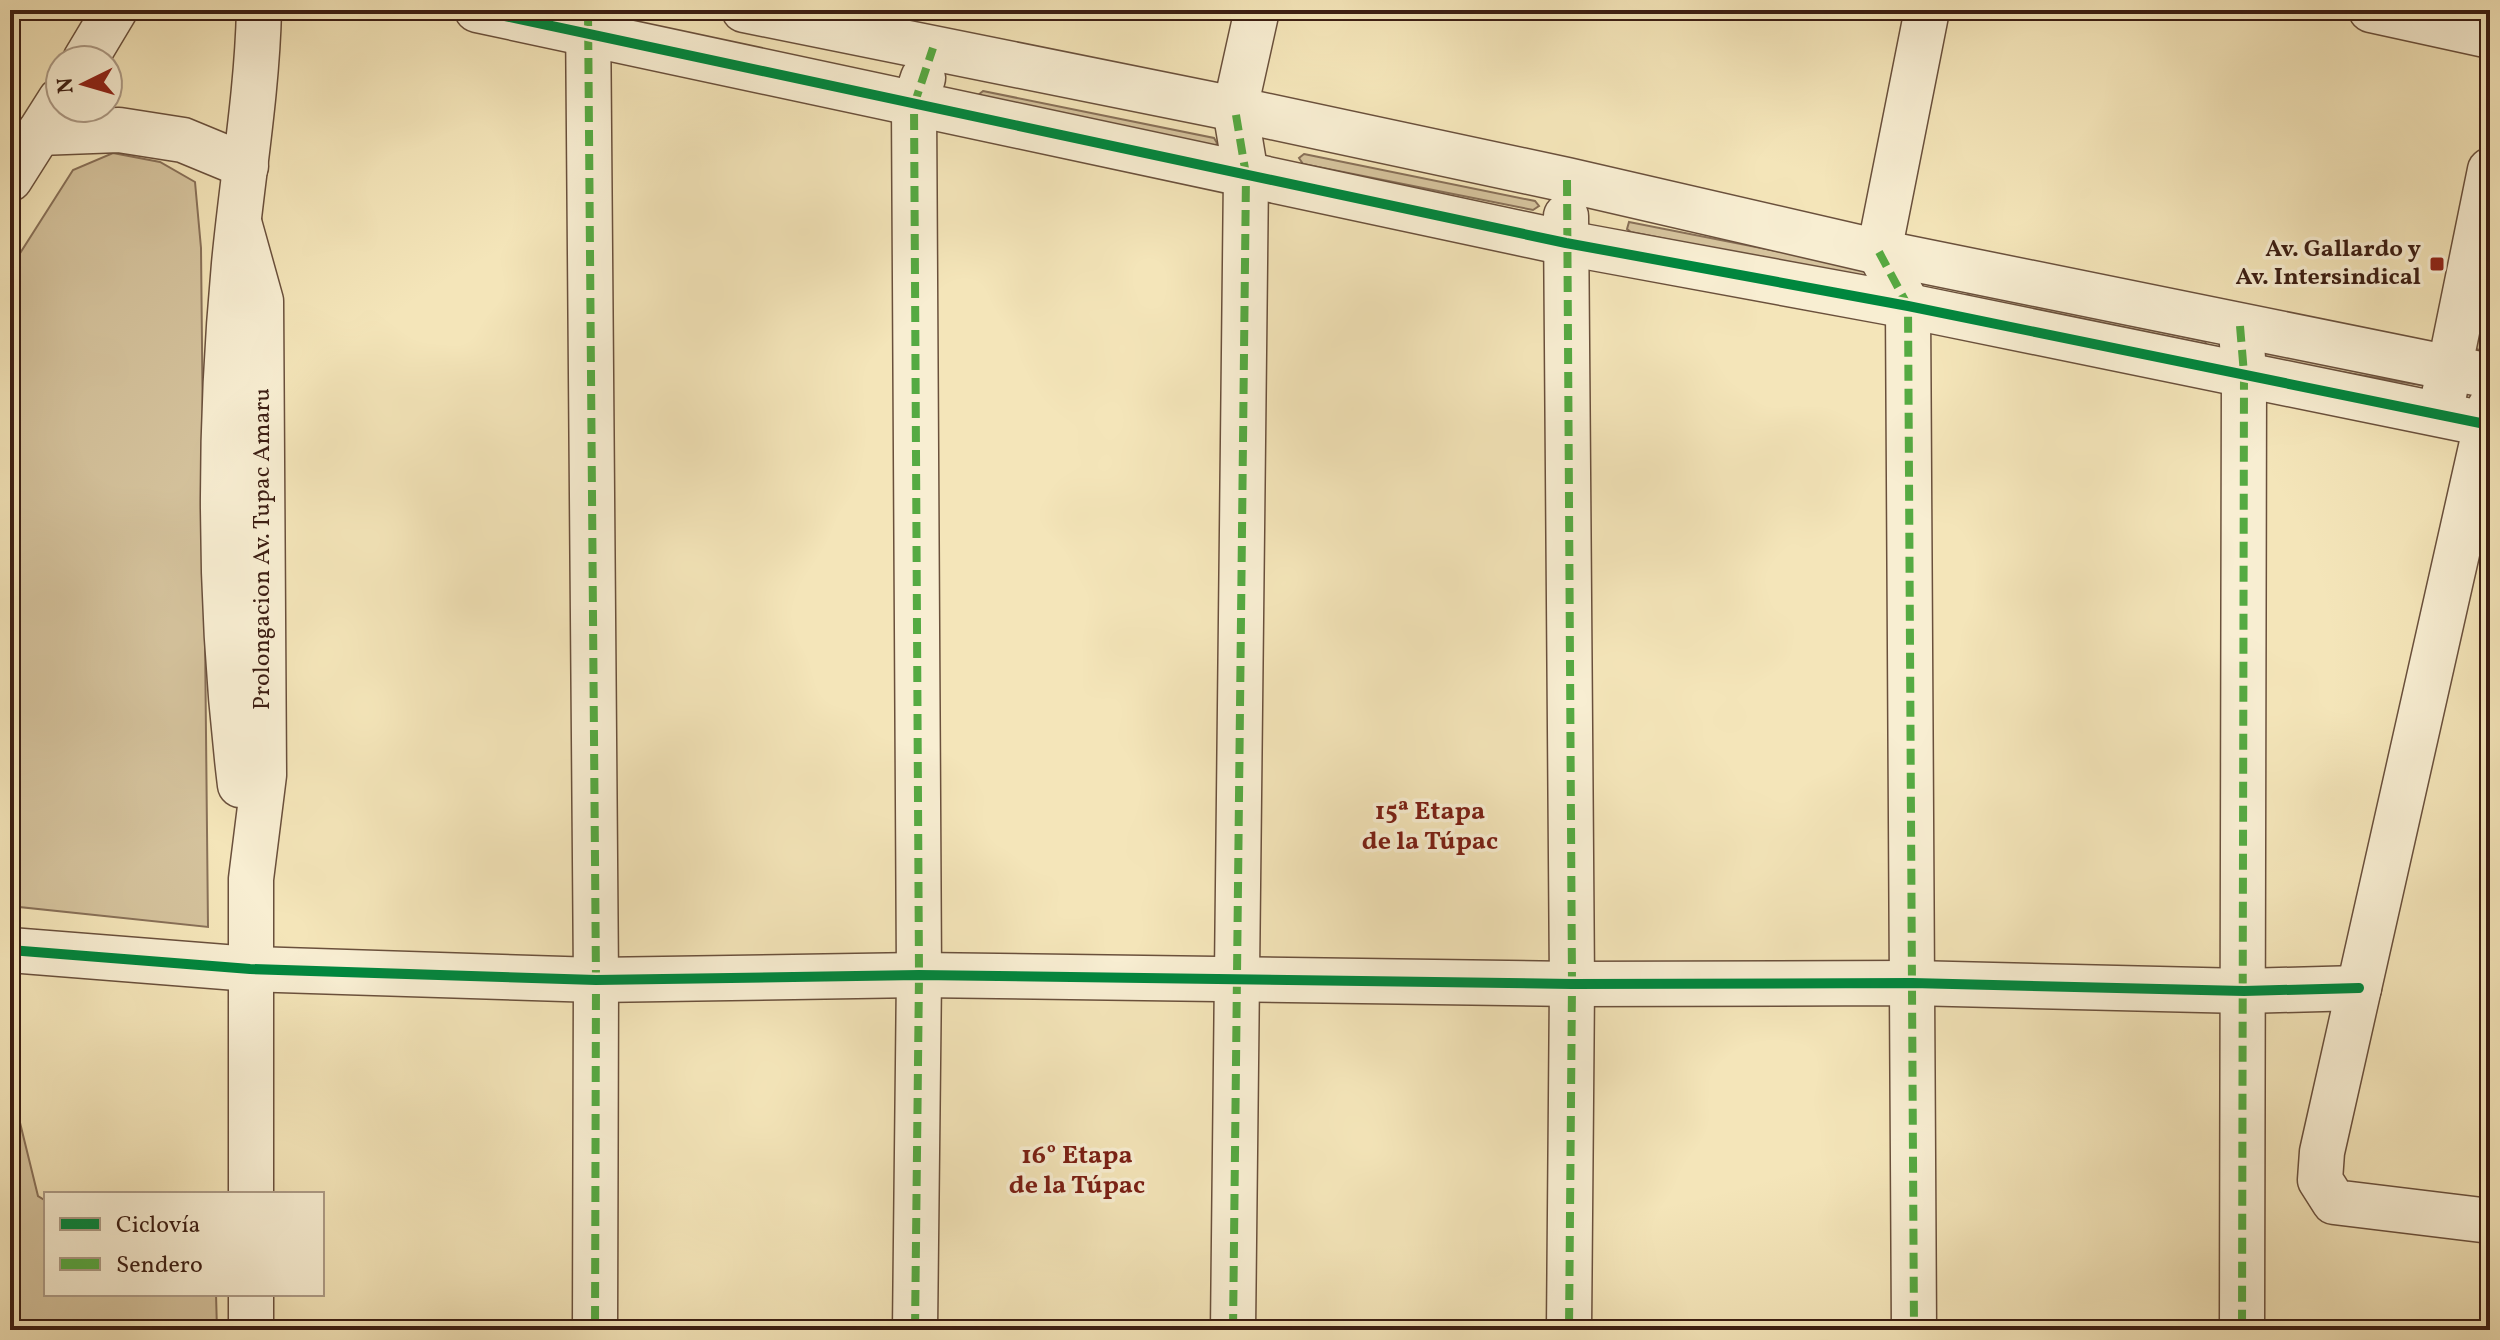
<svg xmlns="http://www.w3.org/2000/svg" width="2500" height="1340" viewBox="0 0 2500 1340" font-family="Vollkorn,serif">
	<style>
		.grass { fill: #d5c39d; stroke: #887058; stroke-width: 2 }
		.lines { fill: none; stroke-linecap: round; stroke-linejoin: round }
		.minor-casing { stroke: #6a503c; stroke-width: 47 }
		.minor { stroke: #f8eed2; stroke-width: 44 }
		.quiet { stroke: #55aa42; stroke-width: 8; stroke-dasharray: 16 8; stroke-linecap: butt }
		.cycleway-casing { stroke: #f8eed2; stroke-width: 15 }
		.cycleway { stroke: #00873e; stroke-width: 10 }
		.poi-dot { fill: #8f2418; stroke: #f8eed2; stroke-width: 3 }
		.labels { text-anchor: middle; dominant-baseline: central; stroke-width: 7; stroke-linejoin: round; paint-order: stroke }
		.poi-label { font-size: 24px; font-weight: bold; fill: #3c1e13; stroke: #f8eed2; text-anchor: end }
		.street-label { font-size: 24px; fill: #3c1e13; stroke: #f8eed2 }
		.neighbourhood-label { font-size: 26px; font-weight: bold; fill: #7a1f14; stroke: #f8eed2 }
	</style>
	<rect width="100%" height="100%" fill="#f4e5b9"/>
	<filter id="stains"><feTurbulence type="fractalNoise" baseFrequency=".0025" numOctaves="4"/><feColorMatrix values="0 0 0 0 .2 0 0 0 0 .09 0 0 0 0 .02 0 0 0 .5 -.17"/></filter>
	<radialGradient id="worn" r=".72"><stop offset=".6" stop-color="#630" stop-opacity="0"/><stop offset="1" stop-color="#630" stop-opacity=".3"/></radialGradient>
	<!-- grass -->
	<g class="grass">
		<polygon points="983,91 1214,138 1217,143 1215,147 977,96"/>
		<polygon points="113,153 160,162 195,182 201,248 208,927 10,906 10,269 73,170"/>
		<polygon points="1304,154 1535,201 1539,206 1533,210 1303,164 1299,158"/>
		<polygon points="1629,222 1863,268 1867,274 1861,278 1631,232 1627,229"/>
		<polygon points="2490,271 2490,320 2484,348 2478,350 2475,347"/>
		<polygon points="1972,292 2205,341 2206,344 2204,347 1966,296"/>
		<polygon points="2260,350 2430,376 2427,386 2261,359"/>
		<polygon points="10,1082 38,1196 46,1201 46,1294 216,1294 217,1330 10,1330"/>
	</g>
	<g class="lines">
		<defs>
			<g id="minor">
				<polyline points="477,10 1566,243 1908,306 2490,425"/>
				<polyline points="588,10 596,980 595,1330"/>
				<polyline points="744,10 1235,109 1567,180 1879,252 2490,376"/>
				<polyline points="2371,10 2490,36"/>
				<polyline points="85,60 115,10"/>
				<polyline points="39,133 119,130 183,140 246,166"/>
				<polyline points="10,179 60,100"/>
				<polyline points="1566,216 1572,984 1569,1330"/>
				<polyline points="239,222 261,301 264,775 251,879 251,1194"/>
				<polyline points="2242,344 2244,374 2242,1330"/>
				<polyline points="2444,395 2490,170"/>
				<polyline points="2490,407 2322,1152 2320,1180 2334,1202 2490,1221"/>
				<path d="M240 785C219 612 218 437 234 264 242 179 257 95 259 10"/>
				<polyline points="10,950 250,969 596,980 919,975 1572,984 1912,983 2244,991 2359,988"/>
				<polyline points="251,1294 251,1330"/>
				<polyline points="915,1330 919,975 914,105 923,78"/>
				<polyline points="1233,1330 1246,175 1235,109 1257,10"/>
				<polyline points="1914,1330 1908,306 1879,252 1927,10"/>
			</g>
		</defs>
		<!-- minor casing -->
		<use href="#minor" class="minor-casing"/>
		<!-- minor -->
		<use href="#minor" class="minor"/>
		<!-- quiet -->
		<g class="quiet">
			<polyline points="588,10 596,980 595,1330"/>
			<polyline points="1567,180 1572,984 1569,1330"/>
			<polyline points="1879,252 1908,306 1914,1330"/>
			<polyline points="2240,326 2244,374 2242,1330"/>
			<polyline points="915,1330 919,975 914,105 933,48"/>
			<polyline points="1233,1330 1246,175 1235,109"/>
		</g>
		<defs>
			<g id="cycleway">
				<polyline points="477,10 1566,243 1908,306 2490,425"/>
				<polyline points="10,950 250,969 596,980 919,975 1572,984 1912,983 2244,991 2359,988"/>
			</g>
		</defs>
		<!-- cycleway casing -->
		<use href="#cycleway" class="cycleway-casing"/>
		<!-- cycleway -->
		<use href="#cycleway" class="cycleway"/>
	</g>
	<!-- markers -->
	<rect class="poi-dot" x="2429" y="256" width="16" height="16" rx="4"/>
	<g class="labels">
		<!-- poi labels -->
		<g class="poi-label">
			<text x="2421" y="250">Av. Gallardo y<tspan x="2421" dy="28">Av. Intersindical</tspan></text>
		</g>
		<!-- street labels -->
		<g class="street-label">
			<text transform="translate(263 549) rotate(-90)">Prolongacion Av. Tupac Amaru</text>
		</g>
		<!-- neighbourhood labels -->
		<g class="neighbourhood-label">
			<text x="1430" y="812">15ª Etapa<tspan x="1430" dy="30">de la Túpac</tspan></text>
			<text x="1077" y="1156">16° Etapa<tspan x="1077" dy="30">de la Túpac</tspan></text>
		</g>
	</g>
	<!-- margin -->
	<rect width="2500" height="1340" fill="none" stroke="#f4e5b9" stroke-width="40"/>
	<rect x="12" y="12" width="2476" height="1316" fill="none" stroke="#3c1e13" stroke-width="4"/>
	<rect x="20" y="20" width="2460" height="1300" fill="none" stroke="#3c1e13" stroke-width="2"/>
	<!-- legend -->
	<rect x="44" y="1192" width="280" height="104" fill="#f8eed2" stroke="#ad9b86" stroke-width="2"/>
	<rect x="60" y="1218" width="40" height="12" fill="#00873e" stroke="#ad9b86" stroke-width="2"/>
	<text x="116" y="1232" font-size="24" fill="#3c1e13">Ciclovía</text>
	<rect x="60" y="1258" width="40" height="12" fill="#55aa42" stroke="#ad9b86" stroke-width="2"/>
	<text x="116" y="1272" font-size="24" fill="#3c1e13">Sendero</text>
	<!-- north arrow -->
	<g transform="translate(84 84) rotate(265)"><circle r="38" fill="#f8eed2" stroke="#ad9b86" stroke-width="2"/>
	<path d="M0-6L14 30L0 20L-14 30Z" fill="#8f2418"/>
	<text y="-12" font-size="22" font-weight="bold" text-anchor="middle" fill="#3c1e13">N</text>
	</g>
	<rect width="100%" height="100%" filter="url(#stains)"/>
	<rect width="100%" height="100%" fill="url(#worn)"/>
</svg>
